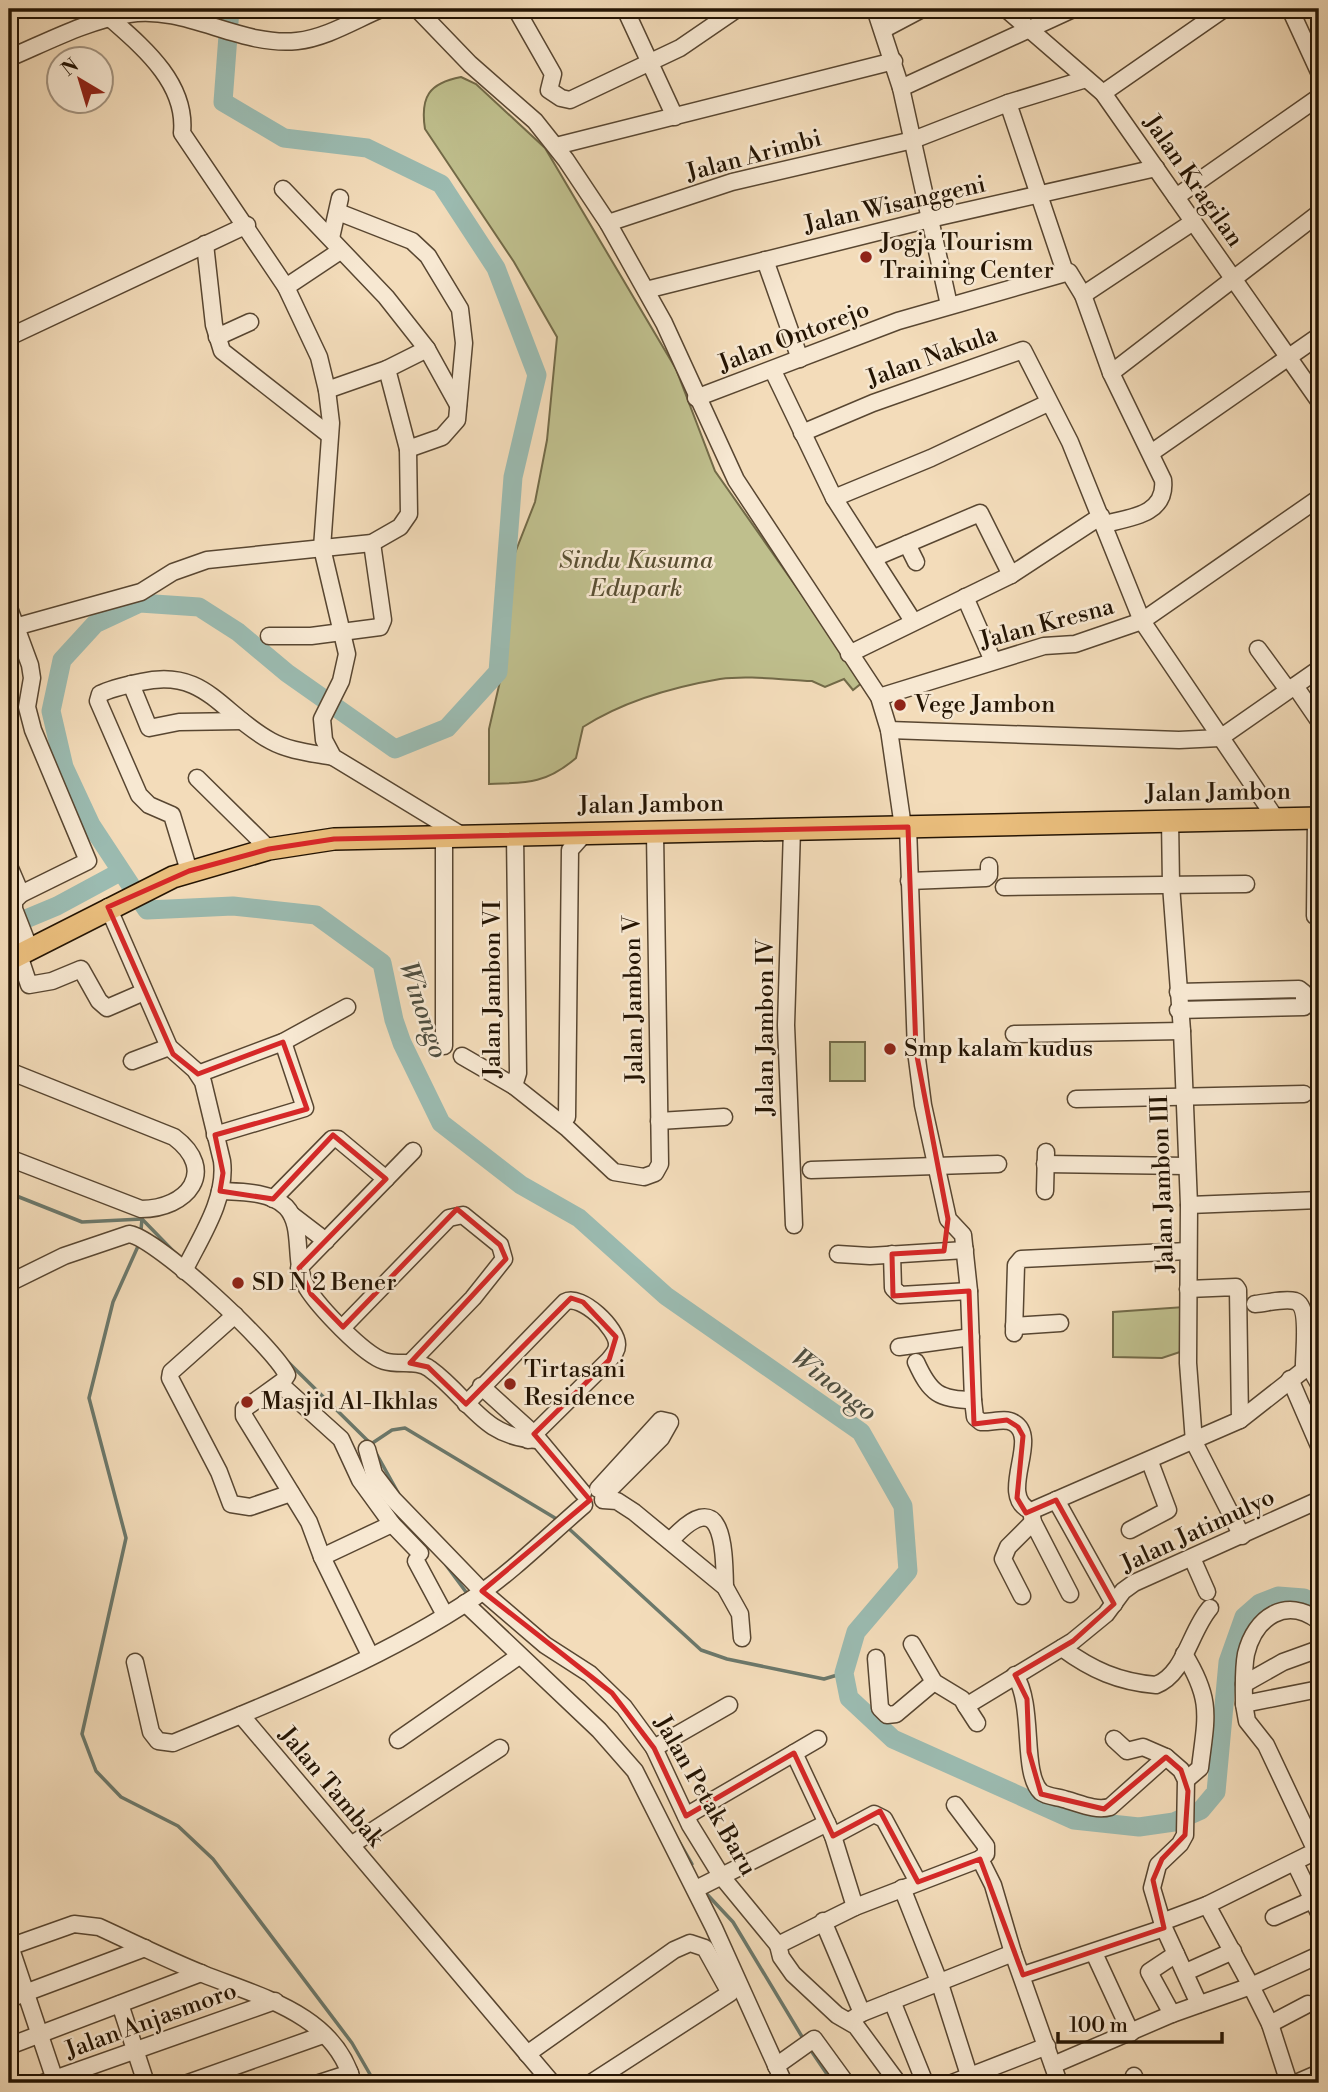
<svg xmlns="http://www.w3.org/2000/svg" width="1328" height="2092" viewBox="0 0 1328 2092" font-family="'Libre Bodoni',serif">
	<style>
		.green { fill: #bfbf8d; stroke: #726a48; stroke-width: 2 }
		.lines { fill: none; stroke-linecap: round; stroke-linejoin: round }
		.stream { stroke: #6b786b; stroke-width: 3.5 }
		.river { stroke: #9bbbb1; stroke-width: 19 }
		.minor-casing { stroke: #584631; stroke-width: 19 }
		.major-casing { stroke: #241403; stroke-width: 24 }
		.minor { stroke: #f7e8d2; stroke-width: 16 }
		.major { stroke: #eabe7d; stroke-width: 21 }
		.marked { fill: none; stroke: #d62828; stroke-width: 5; stroke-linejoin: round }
		.poi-dot { fill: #8f2418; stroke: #f7e8d2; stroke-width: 2.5 }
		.labels { text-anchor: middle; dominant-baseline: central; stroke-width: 5; stroke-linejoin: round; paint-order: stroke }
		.street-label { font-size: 24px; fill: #241403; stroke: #f7e8d2 }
		.poi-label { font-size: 24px; fill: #241403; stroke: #f7e8d2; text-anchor: start }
		.park-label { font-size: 24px; font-style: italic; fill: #5a5033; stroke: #f7e8d2 }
		.water-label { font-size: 26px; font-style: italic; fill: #4e4e40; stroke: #f7e8d2 }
	</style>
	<rect width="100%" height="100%" fill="#f3dcba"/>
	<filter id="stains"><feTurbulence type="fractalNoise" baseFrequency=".00286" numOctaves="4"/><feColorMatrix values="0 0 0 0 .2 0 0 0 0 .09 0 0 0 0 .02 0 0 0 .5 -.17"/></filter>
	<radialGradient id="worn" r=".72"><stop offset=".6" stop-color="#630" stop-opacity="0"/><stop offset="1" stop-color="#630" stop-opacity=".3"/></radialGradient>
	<!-- green -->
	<g class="green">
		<path d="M461 77 476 84 545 148 676 369 715 471 863 682 853 690 844 679 825 687 812 681C783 680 749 675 720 679 673 687 622 702 583 727L576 758C546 784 526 783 489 784V729L503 668 515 553 535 502 547 440 557 337 514 262 425 129C420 97 429 83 461 77Z"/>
		<rect x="830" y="1042" width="35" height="39"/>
		<polygon points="1184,1307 1183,1351 1162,1358 1113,1357 1113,1312"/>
	</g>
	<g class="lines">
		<!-- stream -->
		<g class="stream">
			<polyline points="9,1193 82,1222 142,1219"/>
			<polyline points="142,1219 177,1255"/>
			<polyline points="141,1230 142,1219"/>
			<polyline points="139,1244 113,1302 89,1398 126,1538 82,1734 96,1771 121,1797 178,1826 213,1859 352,2043 375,2083"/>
			<polyline points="286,1360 370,1443"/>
			<polyline points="371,1444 392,1430 405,1428 560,1521"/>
			<polyline points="376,1453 401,1498"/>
			<polyline points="566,1526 701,1650 727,1659 824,1679 844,1673"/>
			<polyline points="446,1565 469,1596"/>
			<polyline points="677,1838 692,1864"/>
			<polyline points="703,1890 733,1922 804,2040"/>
			<polyline points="810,2049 833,2083"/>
		</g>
		<!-- river -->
		<g class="river">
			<polyline points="230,9 223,102 284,138 367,148 441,184 496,268 537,375 513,477 498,672 447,728 395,749 287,673 238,632 199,607 140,603 95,624 62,660 51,711 64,767 91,825 147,910 233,906 316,915 382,963 394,1020 402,1043 441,1123 521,1185 579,1218 666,1296 861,1432 903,1506 908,1571 856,1632 844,1673 849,1698 893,1739 1074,1820 1139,1827 1174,1822 1201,1810 1216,1792 1228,1662 1244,1617 1260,1603 1278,1596 1304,1598 1319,1608"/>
			<polyline points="9,926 57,906 120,872"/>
		</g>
		<defs>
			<g id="minor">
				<polyline points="417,9 470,64 535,121 566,160 608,223 664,323 736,480 879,697 889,730 903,827"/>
				<polyline points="516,9 553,74 549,90 561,98 570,100 680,48 737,9"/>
				<polyline points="625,9 675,117"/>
				<polyline points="875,9 901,88 949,305"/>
				<polyline points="1006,9 1103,93 1319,401"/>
				<polyline points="1290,9 1319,72"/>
				<path d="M111 19C144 48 187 84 182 133L286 287 319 357 327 390 331 423 322 548 347 654 341 681 322 719 324 740 333 757 463 836"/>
				<polyline points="888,27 922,9"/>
				<path d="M9 58C47 42 88 20 129 14 186 5 240 47 297 41 326 38 355 20 381 9"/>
				<polyline points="901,88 1073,9"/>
				<polyline points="1103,93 1224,9"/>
				<polyline points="1008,103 1065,272"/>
				<polyline points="556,146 894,61"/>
				<polyline points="283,189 386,297 427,349 458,405"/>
				<polyline points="1176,197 1319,97"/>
				<polyline points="338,212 412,241 428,256 460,309 464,343 457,420 442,437 408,449 387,369 427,349"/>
				<polyline points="608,223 732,182 913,140 1008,103 1086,79"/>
				<polyline points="331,238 340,198"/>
				<polyline points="205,244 214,325 222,351 328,434"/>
				<polyline points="765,260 800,359"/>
				<polyline points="286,287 340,251"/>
				<polyline points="646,290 930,219 1156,168"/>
				<polyline points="1083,295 1193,222"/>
				<polyline points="9,337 247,225"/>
				<polyline points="217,337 250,322"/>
				<polyline points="773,371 834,498 913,621"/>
				<polyline points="1111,373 1319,213"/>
				<polyline points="327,390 387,369"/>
				<path d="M696 398 898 321 1069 272 1083 295 1111 373 1163 480C1167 515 1129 518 1104 524"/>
				<polyline points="802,433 873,403 1023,350 1070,442 1142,621 1276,819"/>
				<polyline points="1151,453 1319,336"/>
				<polyline points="834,498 931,458 1048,403"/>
				<polyline points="907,544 916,562"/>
				<polyline points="874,558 980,513 1011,575"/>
				<polyline points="965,597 993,661"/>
				<polyline points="9,608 30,665 32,678 27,707 33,730 88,861 21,894 14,901 14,909 30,950"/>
				<polyline points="15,627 141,592 173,572 207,560 372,543 400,527 409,514 408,449"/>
				<polyline points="269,636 311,636 380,627 383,620 372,543"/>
				<polyline points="1258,649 1288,690"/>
				<polyline points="849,654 1011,575 1101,516"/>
				<polyline points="131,684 149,728 179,722 242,721"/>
				<polyline points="1295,686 1319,721"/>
				<polyline points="879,697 1044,646 1075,644 1142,621 1319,498"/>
				<polyline points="889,730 1179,740 1220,738 1319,669"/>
				<polyline points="197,778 269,849"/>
				<polyline points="1170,819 1171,885 1182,1031 1189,1205 1188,1363 1194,1442 1242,1536"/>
				<polyline points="908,827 916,1051 923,1105 948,1219 963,1235 969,1291 973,1400"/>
				<polyline points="792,829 786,1025 794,1225"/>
				<polyline points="515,834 518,1073 514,1086 567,1128 614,1172 644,1177 655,1173 660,1164 655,833"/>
				<polyline points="444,837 444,1046"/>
				<polyline points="9,866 21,894"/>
				<path d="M189 871 172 815 149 805 139 795 98 701 100 694C112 688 127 685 141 682 205 667 221 714 271 741 289 751 312 753 333 757"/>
				<polyline points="909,881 986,878 989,875 989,866"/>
				<polyline points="1004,887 1246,884"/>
				<path d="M108 907 169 1047 195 1070 203 1082 222 1161C227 1199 200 1238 184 1271"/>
				<polyline points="1315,916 1316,818"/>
				<polyline points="19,955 29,985 52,981 81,969 99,1001 107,1008 144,992"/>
				<polyline points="1178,992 1299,989 1304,993 1304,1007 1178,1010"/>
				<polyline points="1014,1034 1182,1031"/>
				<polyline points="462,1056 514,1086"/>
				<polyline points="132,1061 169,1047"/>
				<path d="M9 1071 174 1137C219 1171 187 1209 141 1209L9 1158"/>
				<polyline points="198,1074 283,1042 347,1007"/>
				<polyline points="1076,1099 1304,1094"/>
				<polyline points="567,1117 570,850 585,833"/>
				<polyline points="659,1121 724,1117"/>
				<polyline points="215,1135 305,1108 283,1042"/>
				<polyline points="1045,1164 1187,1166"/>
				<polyline points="811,1170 998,1164"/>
				<path d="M220 1191C240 1192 270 1191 286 1207 305 1227 292 1263 307 1288 319 1307 363 1354 384 1361 399 1366 417 1359 430 1369 470 1398 481 1437 537 1440"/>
				<polyline points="1045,1191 1046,1152"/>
				<polyline points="273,1199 332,1139 338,1139 386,1179"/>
				<polyline points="1189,1205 1319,1200"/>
				<polyline points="292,1215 326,1241"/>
				<polyline points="838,1254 870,1256 965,1250"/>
				<polyline points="892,1254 893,1288 900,1295 969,1291"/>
				<polyline points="299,1268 413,1151"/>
				<path d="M9 1283 64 1256 129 1234C157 1238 274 1347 287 1375L283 1381 244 1409V1416L309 1522 322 1557 370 1655"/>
				<path d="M1255 1304C1267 1303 1284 1298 1295 1301 1311 1306 1303 1355 1304 1370"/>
				<polyline points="235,1315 171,1372 170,1378 219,1472 231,1504 250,1507 291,1493"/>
				<polyline points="1014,1326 1060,1323"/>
				<polyline points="343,1327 449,1218 463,1215 500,1245 504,1259 473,1298 410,1363"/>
				<polyline points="1014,1333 1016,1265 1021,1259 1188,1251"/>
				<polyline points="899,1347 971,1337"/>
				<path d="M916 1362C930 1393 939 1400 973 1400L975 1417 981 1422C991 1423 1005 1417 1014 1423 1041 1439 996 1496 1031 1511L1240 1420 1238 1290 1236 1287 1188 1289"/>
				<polyline points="1309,1366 1319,1384"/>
				<polyline points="1290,1379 1319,1446"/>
				<polyline points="280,1384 341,1439 360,1480 392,1524 420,1553"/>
				<polyline points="481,1386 534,1434 583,1493"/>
				<path d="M466 1404 565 1302C581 1293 618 1329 617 1345 617 1351 613 1355 609 1360L528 1440"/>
				<polyline points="1240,1420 1319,1358"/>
				<polyline points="367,1449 374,1474 393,1499 482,1591 545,1645 590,1674 624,1707 654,1748 690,1825 722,1877 778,1945 855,1907 980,1859 986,1854 986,1846 955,1805"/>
				<polyline points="598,1489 661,1420 670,1422 661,1438 603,1496"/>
				<polyline points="603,1500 617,1501 634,1512 725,1587 740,1614 742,1638"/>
				<polyline points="1056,1500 1114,1604"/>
				<polyline points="1031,1511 1033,1522 1070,1594"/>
				<polyline points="1130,1530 1168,1510 1150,1462"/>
				<path d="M670 1541C723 1483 724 1545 725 1587"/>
				<polyline points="322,1557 392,1524"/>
				<polyline points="1192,1558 1207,1592"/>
				<polyline points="416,1561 445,1615"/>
				<polyline points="1022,1596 1003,1559 1008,1547 1033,1522"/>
				<polyline points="465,1603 599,1730 635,1771 714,1928 784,2083"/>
				<path d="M1319 1621C1286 1596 1255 1617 1246 1654 1243 1670 1244 1688 1244 1704L1319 1689"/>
				<polyline points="912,1644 934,1682 962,1699 966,1706 1073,1641 1106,1614 1123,1591 1134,1583 1319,1500"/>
				<path d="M1062 1648C1092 1670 1119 1682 1156 1685 1185 1674 1190 1631 1210 1608"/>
				<path d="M1184 1654C1213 1701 1206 1717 1200 1768L1186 1780"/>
				<polyline points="876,1658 880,1708 887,1715 896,1714 934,1682"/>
				<path d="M135 1662 151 1732 158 1741 173 1743C275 1701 383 1659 475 1597 513 1571 549 1535 584 1505"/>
				<path d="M1015 1675C1035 1706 1021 1773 1041 1792 1047 1797 1060 1797 1067 1800 1081 1804 1096 1811 1110 1807L1166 1757"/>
				<polyline points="1244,1684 1283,1662 1319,1649"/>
				<polyline points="966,1706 977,1723"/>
				<polyline points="241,1715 552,2083"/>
				<polyline points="1114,1739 1127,1751 1143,1747 1166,1757 1181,1770 1186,1780 1185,1835 1180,1844 1158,1865 1152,1888 1164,1928 1199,2004"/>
				<polyline points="398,1740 519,1656"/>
				<polyline points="654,1748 729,1705"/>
				<polyline points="794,1753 833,1836 855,1907"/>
				<polyline points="686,1816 818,1739"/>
				<polyline points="833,1836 874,1814 884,1819 918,1882"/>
				<polyline points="351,1845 500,1748"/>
				<polyline points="980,1859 993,1885 1013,1953 1059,2083"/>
				<polyline points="1295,1863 1319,1913"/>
				<polyline points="902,1888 940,1984 969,2075"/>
				<polyline points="696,1889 827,1823"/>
				<polyline points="1274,1917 1312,1900"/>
				<polyline points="823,1921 862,2013"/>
				<polyline points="1162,1922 1207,1905 1316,1851 1266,1745 1247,1721 1244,1704"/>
				<polyline points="9,1943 56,2083"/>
				<polyline points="778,1945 781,1957 793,1974 837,2015 856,2026 898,2083"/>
				<path d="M12 1946 74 1924 99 1927C134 1943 168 1960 203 1974 260 1997 335 2014 353 2083"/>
				<polyline points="1094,1953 1131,2033"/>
				<polyline points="1186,1972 1233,1951"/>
				<polyline points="1023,1975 1164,1928"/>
				<polyline points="9,1999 145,1948"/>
				<polyline points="892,2001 925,2083"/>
				<polyline points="120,2004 146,2083"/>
				<polyline points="1172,2014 1149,1972 1176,1954"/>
				<polyline points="849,2021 862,2013 1013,1953"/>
				<polyline points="1270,2024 1308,2004"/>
				<polyline points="9,2046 201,1973"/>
				<polyline points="527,2054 674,1950 690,1943 705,1948 730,1993 591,2083"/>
				<polyline points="1053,2065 1172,2014 1251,1986 1207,1905"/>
				<polyline points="776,2066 814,2039 846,2083"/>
				<polyline points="1134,2076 1136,2083"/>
				<polyline points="43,2083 275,2001"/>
				<polyline points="188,2083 323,2035"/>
				<polyline points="319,2083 350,2073"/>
				<polyline points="952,2083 1047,2046"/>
				<polyline points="1289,2083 1270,2024 1251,1986 1319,1955"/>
				<polyline points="1296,2083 1319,2073"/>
			</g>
			<polyline id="major" points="9,960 173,877 269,849 334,839 1319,818"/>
		</defs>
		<!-- minor casing -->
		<use href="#minor" class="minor-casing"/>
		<!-- major casing -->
		<use href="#major" class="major-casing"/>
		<!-- minor -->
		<use href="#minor" class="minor"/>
		<!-- major -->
		<use href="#major" class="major"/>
	</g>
	<!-- marked area -->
	<path class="marked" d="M908 827 916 1051 948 1219 944 1251 892 1254 893 1296 969 1291 974 1424 1007 1420 1018 1427 1023 1436 1017 1498 1026 1513 1056 1500 1114 1604 1073 1641 1015 1675 1027 1699 1029 1752 1041 1794 1104 1809 1166 1757 1181 1770 1188 1791 1185 1835 1162 1859 1153 1880 1164 1928 1023 1975 980 1859 918 1882 880 1811 833 1836 794 1753 686 1816 654 1748 612 1693 482 1591 590 1500 534 1434 609 1360 616 1337 583 1302 571 1298 466 1404 428 1367 410 1363 506 1259 500 1245 457 1209 343 1327 311 1294 299 1268 386 1179 333 1135 273 1199 220 1191 223 1173 215 1135 307 1109 283 1042 198 1074 173 1054 108 907 189 871 269 849 334 839Z"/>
	<!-- markers -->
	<g class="poi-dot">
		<circle cx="866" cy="257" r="7"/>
		<circle cx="900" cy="705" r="7"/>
		<circle cx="890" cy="1049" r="7"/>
		<circle cx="238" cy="1283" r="7"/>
		<circle cx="510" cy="1384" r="7"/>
		<circle cx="247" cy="1402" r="7"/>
	</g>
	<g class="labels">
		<!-- street labels -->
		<g class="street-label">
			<text transform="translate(754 156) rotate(-15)">Jalan Arimbi</text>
			<text transform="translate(1193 181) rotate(55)">Jalan Kragilan</text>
			<text transform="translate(895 205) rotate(-13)">Jalan Wisanggeni</text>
			<text transform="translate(794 337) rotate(-21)">Jalan Ontorejo</text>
			<text transform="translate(932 357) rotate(-20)">Jalan Nakula</text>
			<text transform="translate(1047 624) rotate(-15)">Jalan Kresna</text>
			<text transform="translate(1218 793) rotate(-1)">Jalan Jambon</text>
			<text transform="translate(651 805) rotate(-1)">Jalan Jambon</text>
			<text transform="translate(493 989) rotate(-90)">Jalan Jambon VI</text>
			<text transform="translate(634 999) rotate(-91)">Jalan Jambon V</text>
			<text transform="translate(766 1027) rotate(-90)">Jalan Jambon IV</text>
			<text transform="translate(1163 1184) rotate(-92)">Jalan Jambon III</text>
			<text transform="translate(1198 1531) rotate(-25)">Jalan Jatimulyo</text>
			<text transform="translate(331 1787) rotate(50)">Jalan Tambak</text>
			<text transform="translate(705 1796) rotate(60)">Jalan Petak Baru</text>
			<text transform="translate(151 2021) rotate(-20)">Jalan Anjasmoro</text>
		</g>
		<!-- poi labels -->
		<g class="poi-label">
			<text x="880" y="243">Jogja Tourism<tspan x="880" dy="28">Training Center</tspan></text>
			<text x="914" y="705">Vege Jambon</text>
			<text x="904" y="1049">Smp kalam kudus</text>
			<text x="252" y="1283">SD N 2 Bener</text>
			<text x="524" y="1370">Tirtasani<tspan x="524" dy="28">Residence</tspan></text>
			<text x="261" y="1402">Masjid Al-Ikhlas</text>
		</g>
		<!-- park labels -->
		<g class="park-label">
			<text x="636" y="561">Sindu Kusuma<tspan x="636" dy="28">Edupark</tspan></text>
		</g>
		<!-- water labels -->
		<g class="water-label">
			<text transform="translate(423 1010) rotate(71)">Winongo</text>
			<text transform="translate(834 1385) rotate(38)">Winongo</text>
		</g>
	</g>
	<!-- margin -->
	<rect width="1328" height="2092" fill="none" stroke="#f3dcba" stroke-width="35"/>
	<rect x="10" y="10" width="1307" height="2071" fill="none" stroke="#241403" stroke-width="3.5"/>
	<rect x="18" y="18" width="1293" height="2057" fill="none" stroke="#241403" stroke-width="2"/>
	<!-- north arrow -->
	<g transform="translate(80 80) rotate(322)"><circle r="33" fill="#f7e8d2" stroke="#a3937f" stroke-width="2"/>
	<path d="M0-5L12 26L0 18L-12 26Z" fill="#8f2418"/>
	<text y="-10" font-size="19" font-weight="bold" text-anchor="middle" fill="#241403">N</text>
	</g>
	<!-- scale -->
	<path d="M1058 2032v10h164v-10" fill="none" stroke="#241403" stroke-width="3.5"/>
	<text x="1069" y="2032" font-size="21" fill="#241403" stroke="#f7e8d2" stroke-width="5" paint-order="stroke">100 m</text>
	<rect width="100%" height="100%" filter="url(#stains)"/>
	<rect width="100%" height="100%" fill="url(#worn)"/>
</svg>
